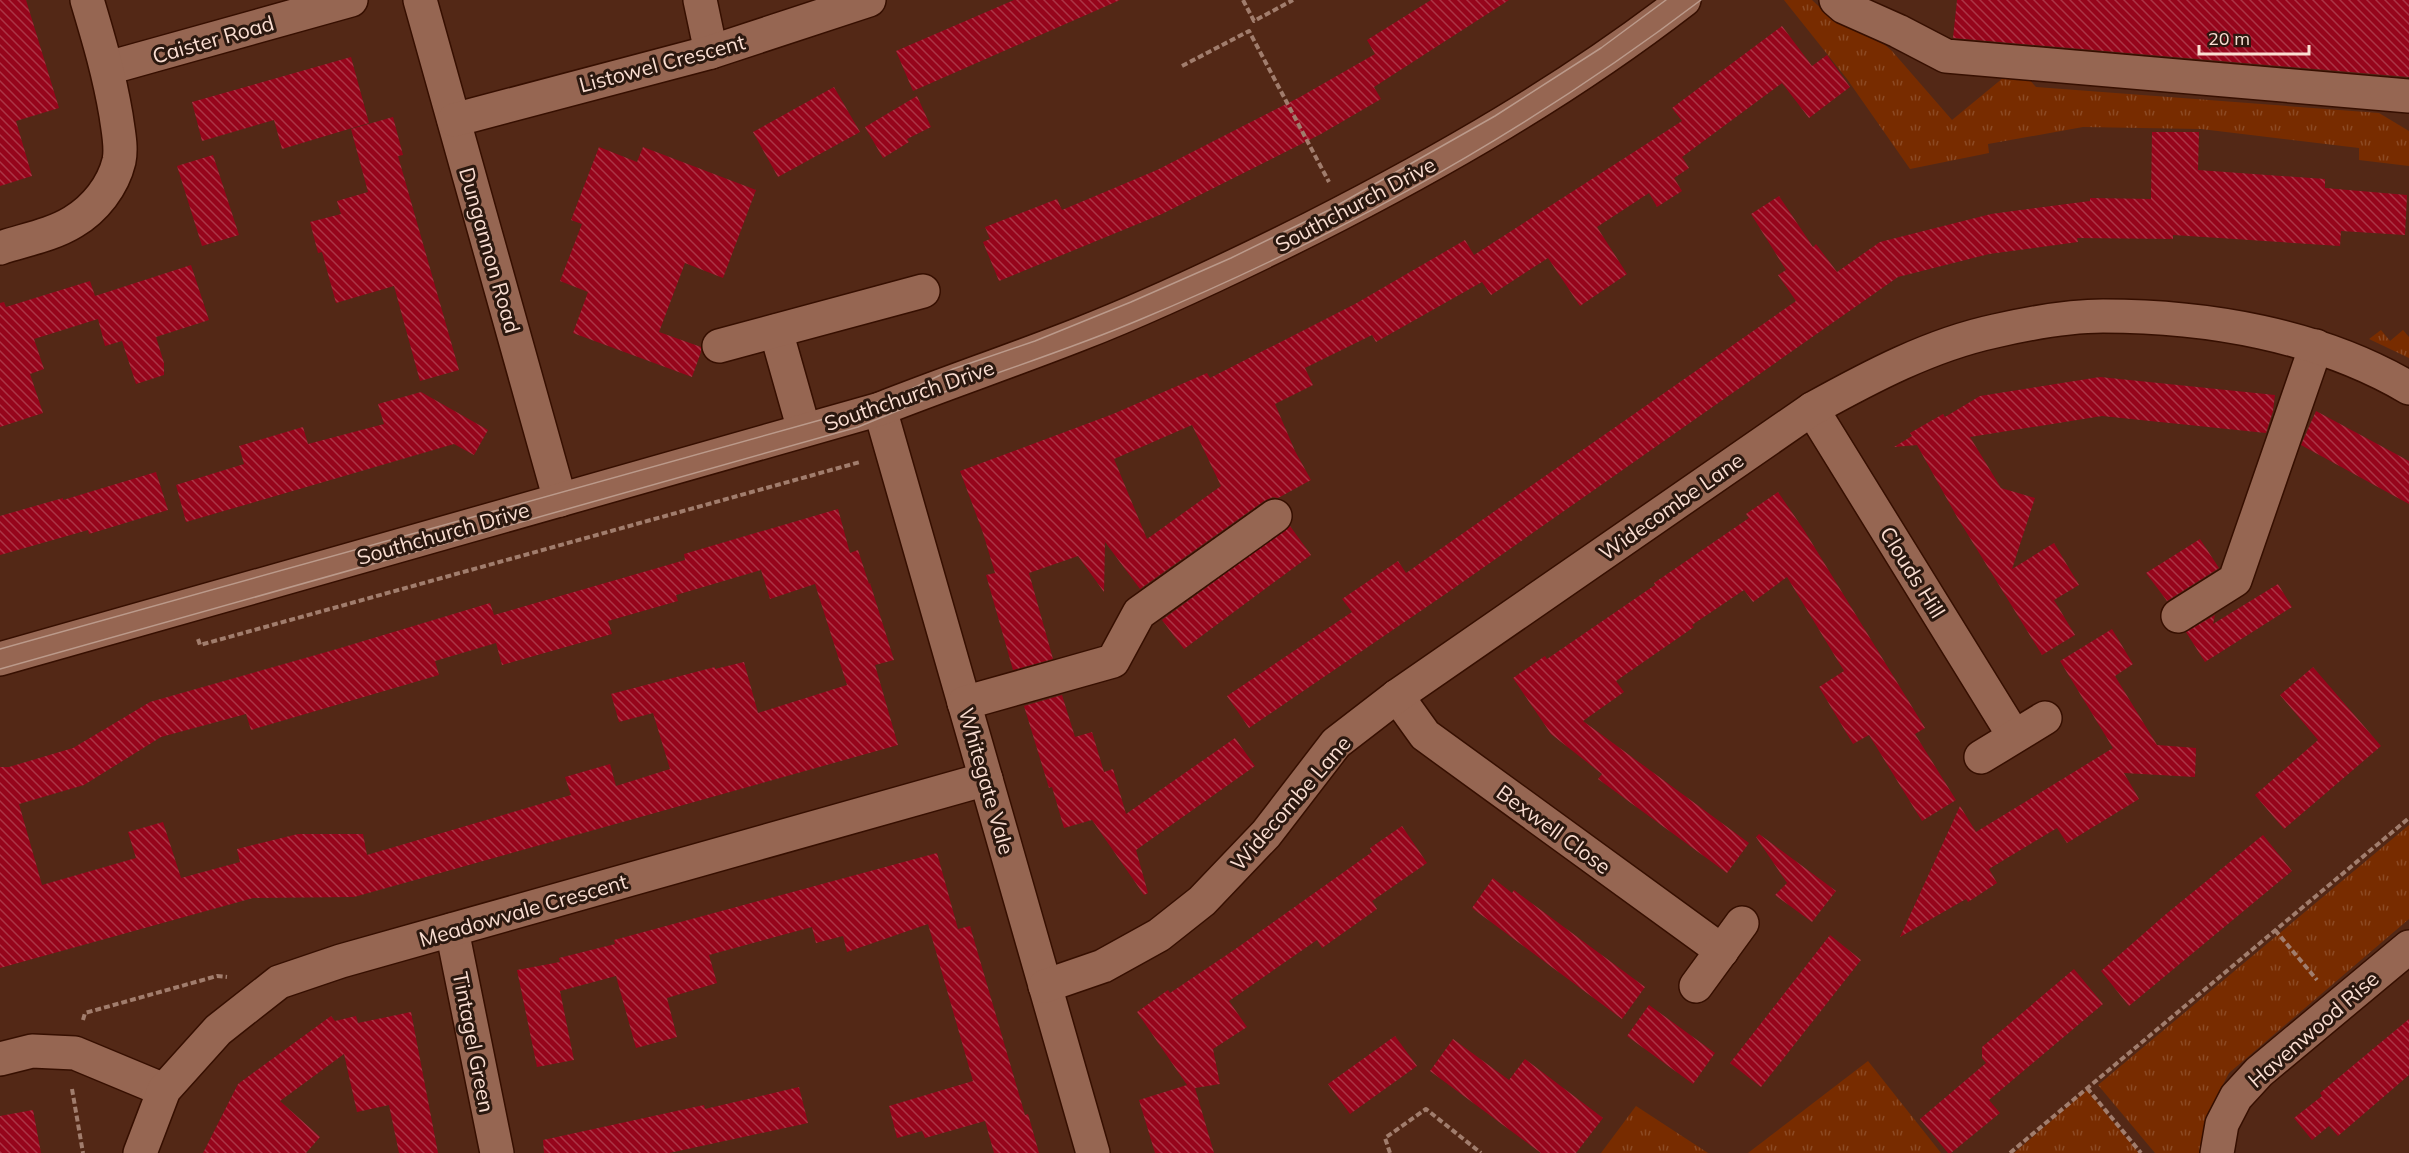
<svg xmlns="http://www.w3.org/2000/svg" width="2409" height="1153" viewBox="0 0 2409 1153" font-family="Mulish,sans-serif">
	<style>
		.grass { fill: url(#grass-tufts) }
		.building { fill: url(#building-back-hatch); fill-rule: evenodd }
		.lines { fill: none; stroke-linecap: round; stroke-linejoin: round }
		.minor-casing { stroke: #360f00; stroke-width: 36 }
		.path { stroke: #a17d6d; stroke-width: 4; stroke-dasharray: 6 3; stroke-linecap: butt }
		.minor { stroke: #966652; stroke-width: 33 }
		.tram { stroke: #bb9a8b; stroke-width: 1.5 }
		.labels { text-anchor: middle; dominant-baseline: central; stroke-width: 6; stroke-linejoin: round; paint-order: stroke }
		.street-label { font-size: 21px; fill: #faded2; stroke: #2b180f }
	</style>
	<defs>
		<pattern id="grass-tufts" width="24" height="20" patternUnits="userSpaceOnUse" patternTransform="scale(1.5)"><rect width="24" height="20" fill="#782c00"/><path d="M3 7l-1-3M5 7V3M7 7l1-3M15 17l-1-3M17 17v-4M19 17l1-3" fill="none" stroke="#8c4a24"/></pattern>
		<pattern id="building-back-hatch" width="6" height="6" patternUnits="userSpaceOnUse" patternTransform="scale(1.5)"><rect width="6" height="6" fill="#96051b"/><path d="M-1 5l2 2M0 0l6 6M5-1l2 2" fill="none" stroke="#ab3546"/></pattern>
	</defs>
	<rect width="100%" height="100%" fill="#532816"/>
	<!-- grass -->
	<g class="grass">
		<polygon points="1784,0 1812,0 1831,18 1885,45 1892,51 1952,120 2009,73 2024,74 2036,87 2379,113 2409,131 2409,166 2359,160 2359,148 2201,129 2083,127 1988,144 1989,153 1910,169 1847,79"/>
		<polygon points="2381,330 2390,341 2403,330 2409,337 2409,358 2369,339"/>
		<polygon points="2409,825 2409,919 2229,1073 2208,1113 2200,1153 2155,1153 2098,1085"/>
		<polygon points="1868,1061 1941,1153 1748,1153"/>
		<polygon points="2087,1090 2139,1153 2014,1153"/>
		<polygon points="1636,1106 1708,1153 1601,1153"/>
	</g>
	<!-- building -->
	<g class="building">
		<polygon points="0,0 26,0 59,108 16,121 32,176 0,186"/>
		<polygon points="1014,0 1120,0 913,91 896,51"/>
		<polygon points="1431,0 1509,0 1374,87 1381,99 1321,134 1162,214 999,281 983,242 990,239 985,227 1057,199 1062,210 1157,170 1300,97 1375,54 1367,40"/>
		<polygon points="1957,0 2409,0 2409,77 1953,38"/>
		<path d="M1782 26 1812 66 1827 55 1850 87 1809 118 1782 83 1682 157 1689 168 1674 178 1682 191 1657 207 1649 193 1597 227 1627 274 1580 306 1548 258 1491 295 1482 282 1376 342 1372 335 1305 368 1313 385 1275 404 1295 451 1311 480 1278 498 1273 497 1264 501 1140 589 1105 542 1104 592 1078 556 1029 573 1053 659 1013 670 986 575 995 573 983 533 960 471 1113 414 1207 373 1210 378 1355 304 1465 240 1474 255 1682 121 1672 108ZM1192 425 1221 486 1147 539 1114 459Z"/>
		<polygon points="351,57 369,123 282,149 274,120 202,141 192,102"/>
		<polygon points="834,87 860,132 778,177 753,132"/>
		<polygon points="917,96 931,127 907,139 909,142 883,158 865,127"/>
		<polygon points="393,117 403,155 398,156 459,370 420,381 394,286 336,303 322,252 318,253 310,222 341,214 337,201 368,192 351,129"/>
		<polygon points="2152,132 2199,132 2198,170 2325,179 2325,188 2407,195 2405,235 2341,231 2340,246 2173,235 2173,239 2077,238 2078,242 1989,254 1898,277 1447,593 1249,728 1227,696 1352,612 1342,599 1398,561 1406,573 1796,301 1778,275 1786,270 1751,214 1779,196 1813,247 1816,244 1837,272 1880,242 1991,214 2090,201 2090,198 2151,199"/>
		<polygon points="599,147 637,162 643,147 756,190 723,278 685,263 659,332 701,347 701,352 692,377 573,333 588,292 560,281 582,224 571,220"/>
		<polygon points="213,155 239,235 202,246 177,166"/>
		<polygon points="191,265 209,320 156,337 164,363 164,375 136,384 122,341 105,346 98,319 34,339 44,369 30,374 43,413 0,427 0,303 4,302 6,307 90,281 95,296"/>
		<polygon points="2100,377 2275,395 2273,411 2266,433 2102,416 1970,437 2001,488 2035,498 2012,569 2054,543 2079,585 2054,600 2075,635 2042,655 1957,517 1917,445 1894,447 1912,436 1910,433 1943,414 1945,417 1980,396"/>
		<polygon points="421,392 488,430 474,455 454,444 186,522 176,485 244,464 239,446 303,427 308,444 384,424 378,404"/>
		<polygon points="2316,411 2409,461 2409,504 2301,445"/>
		<polygon points="156,472 168,510 89,534 88,530 0,555 0,516 63,498 63,500"/>
		<polygon points="1778,492 1804,530 1925,728 1915,734 1956,800 1922,821 1869,735 1853,744 1819,687 1844,671 1787,577 1753,602 1744,590 1692,625 1694,627 1616,681 1624,692 1583,721 1749,843 1727,873 1598,779 1602,774 1551,734 1513,678 1545,656 1547,659 1655,585 1654,583 1749,518 1746,514"/>
		<path d="M838 509 850 553 858 550 869 584 870 583 894 660 875 665 898 745 354 897 253 898 0 968V767H9L73 748 150 702 337 649 490 603 494 615 685 560 684 554ZM761 570 770 599 815 584 847 685 758 713 744 662 715 669V667L611 694 619 722 653 713 670 769 616 786 610 764 565 777 571 795 367 855 363 834H298L237 849 240 862 181 878 163 822 128 832 136 858 42 885 19 804 84 785 161 737 246 714 251 730 439 675 435 661 496 643 502 665 612 634 608 621 678 601 676 595Z"/>
		<polygon points="1290,526 1311,555 1184,649 1162,620"/>
		<polygon points="2200,539 2219,568 2167,601 2146,573"/>
		<polygon points="2278,584 2292,607 2205,662 2186,632 2215,615 2213,624"/>
		<polygon points="2112,629 2133,664 2115,676 2157,745 2196,748 2195,777 2124,773 2139,799 2067,843 2057,828 1989,869 1997,883 1968,902 1966,899 1900,937 1960,806 1976,832 2113,748 2060,661"/>
		<polygon points="2313,667 2381,746 2284,829 2255,795 2318,740 2280,695"/>
		<polygon points="1062,695 1075,737 1092,732 1104,772 1113,769 1126,814 1235,738 1255,766 1136,850 1148,893 1144,895 1092,820 1064,828 1052,787 1049,788 1024,706"/>
		<polygon points="1402,826 1427,863 1372,901 1377,909 1322,948 1317,940 1229,1001 1247,1027 1213,1049 1220,1084 1195,1088 1214,1153 1155,1153 1139,1100 1187,1085 1137,1012 1168,990 1170,993 1234,950 1372,852 1370,848"/>
		<polygon points="1759,834 1836,891 1812,922 1775,895 1787,883 1756,837"/>
		<polygon points="2263,835 2292,871 2129,1006 2101,971 2166,914"/>
		<polygon points="937,853 958,929 970,926 1025,1115 1028,1114 1039,1153 994,1153 985,1121 925,1138 922,1131 897,1138 889,1106 973,1081 928,924 847,952 843,936 816,943 812,927 709,955 717,983 667,998 677,1037 636,1048 616,976 560,991 574,1060 537,1067 517,970 560,962 559,958 615,944 614,940"/>
		<polygon points="1493,878 1512,893 1514,890 1645,987 1622,1019 1472,908"/>
		<polygon points="1830,935 1861,960 1761,1087 1730,1063"/>
		<polygon points="2074,969 2103,1004 1989,1100 2000,1113 1951,1153 1948,1153 1920,1119 1986,1063 1982,1058 1982,1047"/>
		<polygon points="1649,1005 1715,1053 1693,1084 1627,1036"/>
		<polygon points="411,1012 438,1153 399,1153 389,1105 357,1112 344,1054 280,1101 320,1137 306,1153 203,1153 238,1084 331,1016 335,1021 356,1016 358,1023"/>
		<polygon points="2409,1019 2409,1075 2338,1136 2329,1126 2312,1140 2294,1118 2322,1096 2320,1093"/>
		<polygon points="1395,1036 1417,1066 1350,1114 1328,1084"/>
		<polygon points="1453,1039 1509,1080 1525,1059 1603,1118 1576,1153 1541,1153 1430,1071"/>
		<polygon points="799,1087 808,1123 669,1153 544,1153 543,1140 704,1105 705,1109"/>
		<polygon points="33,1110 41,1153 0,1153 0,1116"/>
	</g>
	<g class="lines">
		<defs>
			<g id="minor">
				<polyline points="420,0 560,500"/>
				<polyline points="700,0 711,52"/>
				<polyline points="1836,0 1844,7 1898,31 1946,56 2409,96"/>
				<polyline points="108,68 351,0"/>
				<polyline points="454,120 711,52 869,0"/>
				<path d="M0 248C24 240 52 235 73 222 95 209 113 186 119 161 122 147 118 130 116 115 109 74 99 40 87 0"/>
				<polyline points="776,331 804,430"/>
				<polyline points="719,346 923,291"/>
				<polyline points="880,409 1093,1153"/>
				<polyline points="1812,409 2014,736"/>
				<polyline points="2178,616 2235,580 2316,346"/>
				<path d="M0 659 880 409C946 383 1014 360 1080 334 1159 303 1236 266 1312 228 1442 162 1569 89 1684 0"/>
				<polyline points="1397,696 1425,735 1722,951"/>
				<polyline points="964,703 1113,661 1139,613 1275,516"/>
				<polyline points="1981,757 2045,718"/>
				<polyline points="452,930 497,1153"/>
				<path d="M1045 986 1103 966 1159 935 1202 901 1266 834 1336 743 1397 696 1812 409C1870 377 1930 345 1995 331 2030 323 2068 316 2103 316 2207 316 2319 335 2409 388"/>
				<polyline points="1696,986 1742,923"/>
				<polyline points="0,1059 32,1051 75,1053 164,1090"/>
				<polyline points="140,1153 164,1090 218,1030 279,982 341,961 986,779"/>
				<polyline points="2217,1153 2222,1124 2236,1097 2259,1072 2409,947"/>
			</g>
		</defs>
		<!-- minor casing -->
		<use href="#minor" class="minor-casing"/>
		<!-- path -->
		<g class="path">
			<polyline points="1243,0 1254,21 1293,0"/>
			<polyline points="1182,66 1249,31 1329,182"/>
			<polyline points="198,639 200,645 860,462"/>
			<polyline points="2275,930 2317,980"/>
			<polyline points="83,1020 85,1013 217,976 227,977"/>
			<polyline points="2087,1088 2141,1153"/>
			<polyline points="72,1089 83,1153"/>
			<polyline points="1390,1153 1385,1138 1426,1109 1481,1153"/>
			<polyline points="2010,1153 2409,818"/>
		</g>
		<!-- minor -->
		<use href="#minor" class="minor"/>
		<!-- tram -->
		<g class="tram">
			<polyline points="0,649 849,412 903,393 953,369 1035,341 1131,302 1231,258 1329,210 1495,116 1601,48 1666,0"/>
			<path d="M0 669 858 427C892 413 926 399 960 386 1020 365 1080 345 1139 320 1338 237 1530 130 1701 0"/>
		</g>
	</g>
	<g class="labels">
		<!-- street labels -->
		<g class="street-label">
			<text transform="translate(213 39) rotate(-16)">Caister Road</text>
			<text transform="translate(662 63) rotate(-15)">Listowel Crescent</text>
			<text transform="translate(1355 204) rotate(-28)">Southchurch Drive</text>
			<text transform="translate(490 250) rotate(74)">Dungannon Road</text>
			<text transform="translate(909 395) rotate(-19)">Southchurch Drive</text>
			<text transform="translate(1671 506) rotate(-35)">Widecombe Lane</text>
			<text transform="translate(443 533) rotate(-16)">Southchurch Drive</text>
			<text transform="translate(1913 572) rotate(58)">Clouds Hill</text>
			<text transform="translate(987 781) rotate(74)">Whitegate Vale</text>
			<text transform="translate(1290 803) rotate(-49)">Widecombe Lane</text>
			<text transform="translate(1554 829) rotate(36)">Bexwell Close</text>
			<text transform="translate(523 910) rotate(-16)">Meadowvale Crescent</text>
			<text transform="translate(2313 1029) rotate(-41)">Havenwood Rise</text>
			<text transform="translate(474 1042) rotate(79)">Tintagel Green</text>
		</g>
	</g>
	<!-- scale -->
	<path d="M2199 45v9h110v-9" fill="none" stroke="#faded2" stroke-width="3"/>
	<text x="2208" y="45" font-size="18" fill="#faded2" stroke="#2b180f" stroke-width="4.5" paint-order="stroke">20 m</text>
</svg>
